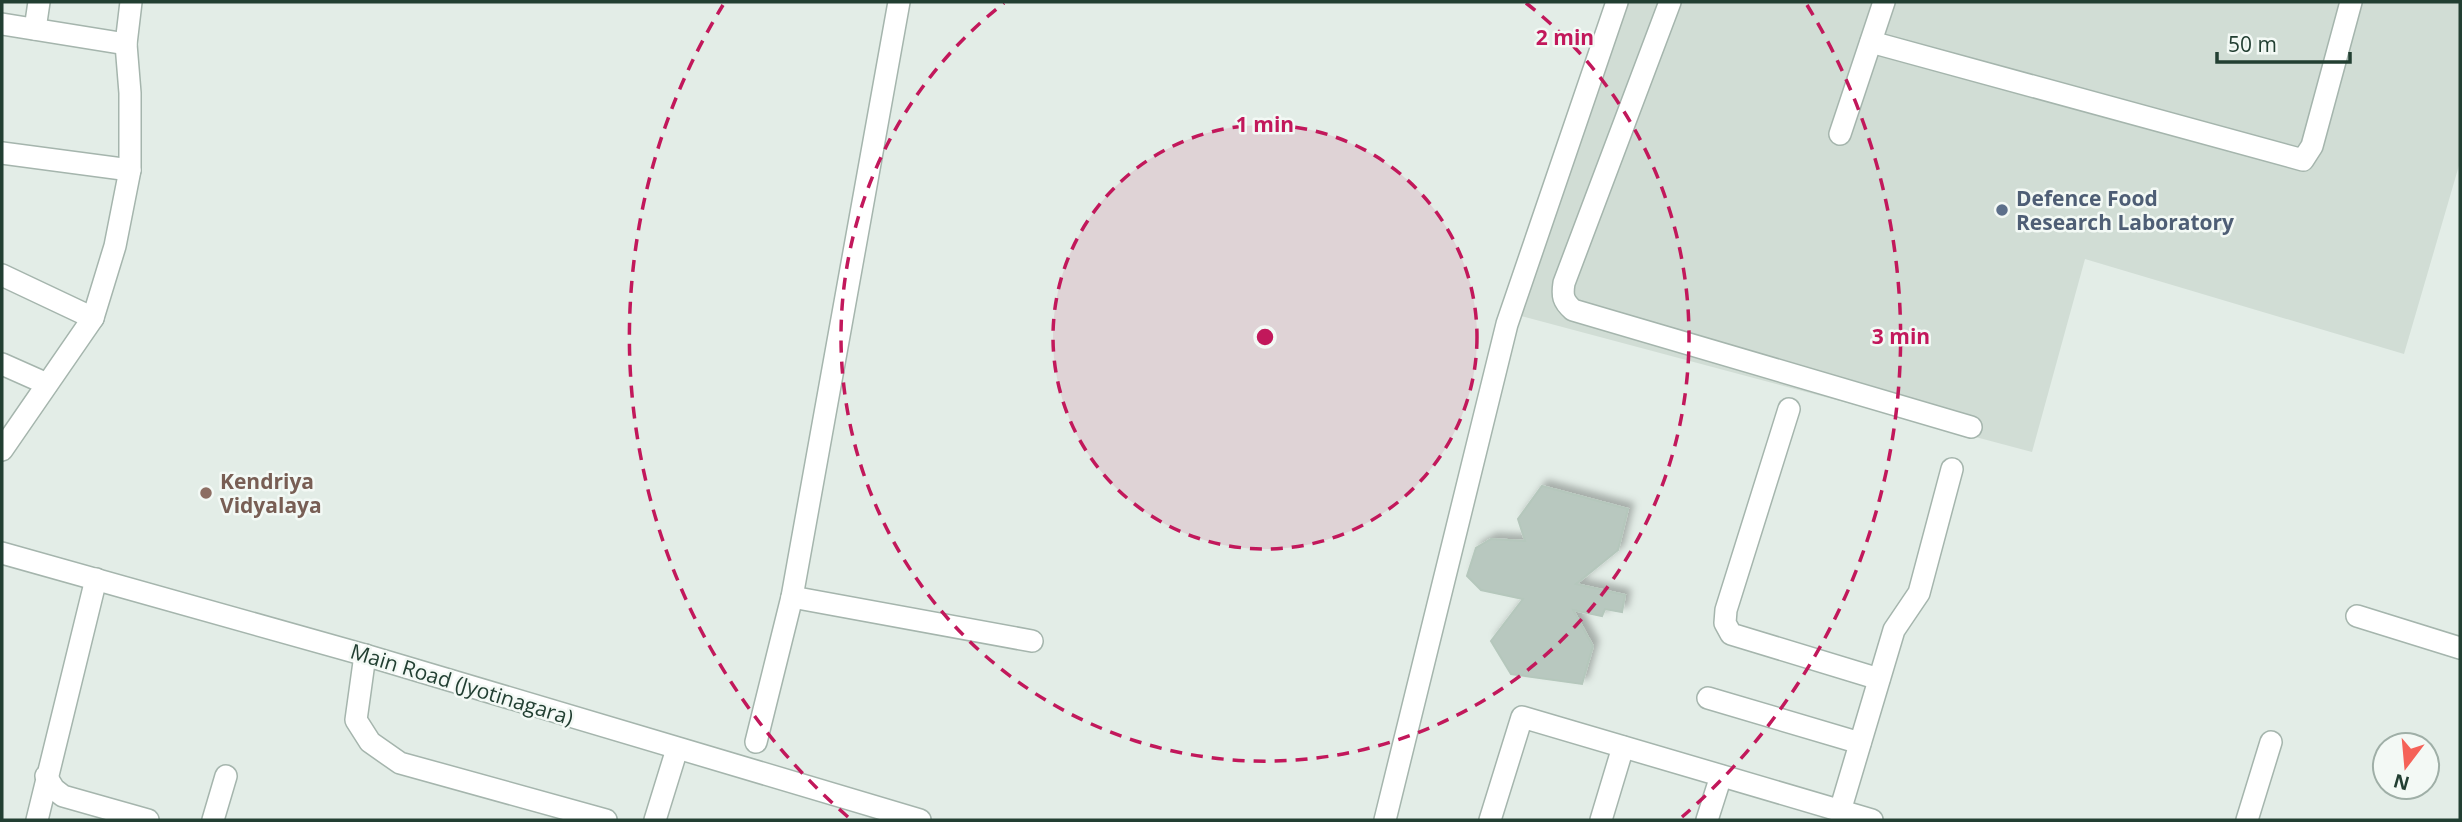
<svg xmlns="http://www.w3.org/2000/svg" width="2462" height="822" viewBox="0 0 2462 822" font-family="'Open Sans',sans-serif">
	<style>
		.built { fill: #d1ddd5 }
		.building { fill: #b8c8bf; stroke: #b5c7bc; stroke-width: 2; filter: url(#shadow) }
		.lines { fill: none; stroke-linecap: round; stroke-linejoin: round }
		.minor-casing { stroke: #a5b5ad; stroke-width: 24 }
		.minor { stroke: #fff; stroke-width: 21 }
		.ring { fill: none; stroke: #c2185b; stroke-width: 3.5; stroke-dasharray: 12 9 }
		.service-dot { fill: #5c6f8a; stroke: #f3f9f5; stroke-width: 2.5 }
		.education-dot { fill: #8d6e63; stroke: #f3f9f5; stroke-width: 2.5 }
		.labels { text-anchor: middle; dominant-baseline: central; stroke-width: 5; stroke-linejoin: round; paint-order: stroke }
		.service-label { font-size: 21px; font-weight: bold; fill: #4e5e75; stroke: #f3f9f5; text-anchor: start }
		.education-label { font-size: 21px; font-weight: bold; fill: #785e54; stroke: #f3f9f5; text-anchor: start }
		.street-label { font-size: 21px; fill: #223f32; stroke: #f3f9f5 }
		.centre { fill: #c2185b; stroke: #f3f9f5; stroke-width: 3.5 }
		.ring-label { font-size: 21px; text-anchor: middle; font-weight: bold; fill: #c2185b; stroke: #f3f9f5; stroke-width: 5; stroke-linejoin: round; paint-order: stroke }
	</style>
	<defs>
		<filter id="shadow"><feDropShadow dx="5.5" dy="-5.5" stdDeviation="3.5" flood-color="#0004"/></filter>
	</defs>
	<rect width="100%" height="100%" fill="#e3ede7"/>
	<!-- built -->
	<polygon class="built" points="1628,2 2460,2 2460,162 2404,354 2085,259 2032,452 1521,316"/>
	<!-- building -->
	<polygon class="building" points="1542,486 1628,509 1618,550 1576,584 1625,595 1622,612 1605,609 1602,616 1573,610 1593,646 1582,684 1511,674 1491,641 1523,599 1481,590 1467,576 1476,548 1491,539 1525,541 1518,519"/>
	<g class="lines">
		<defs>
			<g id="minor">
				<path d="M1670 2 1564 283C1562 296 1563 301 1573 310L1971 427"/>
				<polyline points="2,24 126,44"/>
				<polyline points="35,29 39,2"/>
				<polyline points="1871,42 2303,160 2312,146 2351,2"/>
				<polyline points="1840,134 1884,2"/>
				<polyline points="2,153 130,170"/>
				<polyline points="2,275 93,318"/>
				<polyline points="2,364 47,384"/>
				<polyline points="1789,409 1726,610 1725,623 1731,634 1879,679"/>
				<polyline points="2,450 93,318 115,246 130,170 130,93 126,44 131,2"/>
				<polyline points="2,553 365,655 920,820"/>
				<polyline points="792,597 1032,641"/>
				<polyline points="2357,616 2460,648"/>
				<polyline points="365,655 356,720 370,742 400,763 606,820"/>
				<polyline points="1708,698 1860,743"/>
				<polyline points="756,742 792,597 899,2"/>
				<polyline points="46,776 54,789 63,796 148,820"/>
				<polyline points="1840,811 1894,630 1919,593 1952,469"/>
				<polyline points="37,820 96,579"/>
				<polyline points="213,820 226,776"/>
				<polyline points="655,820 677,749"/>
				<polyline points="1385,820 1507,324 1617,2"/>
				<polyline points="1490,820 1522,717 1872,820"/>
				<polyline points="1601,820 1623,747"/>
				<polyline points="1707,820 1721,776"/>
				<polyline points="2247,820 2271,742"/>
			</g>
		</defs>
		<!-- minor casing -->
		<use href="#minor" class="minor-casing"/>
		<!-- minor -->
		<use href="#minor" class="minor"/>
	</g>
	<!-- distance rings -->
	<circle cx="1265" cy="337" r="212" fill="#c2185b" fill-opacity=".12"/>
	<g class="ring">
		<circle cx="1265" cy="337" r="212"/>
		<path d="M1526 3A424 424 0 1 1 1004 3"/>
		<path d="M848 817A636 636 0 0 1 723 5M1807 5A636 636 0 0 1 1682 817"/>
	</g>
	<!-- markers -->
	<circle class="service-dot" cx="2002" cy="210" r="7"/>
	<circle class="education-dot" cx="206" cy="493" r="7"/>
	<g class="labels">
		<!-- service labels -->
		<g class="service-label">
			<text x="2016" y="198">Defence Food<tspan x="2016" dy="24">Research Laboratory</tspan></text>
		</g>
		<!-- education labels -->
		<g class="education-label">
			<text x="220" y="481">Kendriya<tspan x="220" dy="24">Vidyalaya</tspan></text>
		</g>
		<!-- street labels -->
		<g class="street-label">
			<text transform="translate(462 684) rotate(17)">Main Road (Jyotinagara)</text>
		</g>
	</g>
	<circle cx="1265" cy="337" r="10" class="centre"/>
	<g class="ring-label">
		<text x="1565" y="45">2 min</text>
		<text x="1265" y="132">1 min</text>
		<text x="1901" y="344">3 min</text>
	</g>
	<!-- border -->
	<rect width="2462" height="822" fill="none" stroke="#223f32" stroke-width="7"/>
	<!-- north arrow -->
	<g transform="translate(2406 766) rotate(196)"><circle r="33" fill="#f3f9f5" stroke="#9fafa7" stroke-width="2"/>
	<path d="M0-5L12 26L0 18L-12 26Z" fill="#f56258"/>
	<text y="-10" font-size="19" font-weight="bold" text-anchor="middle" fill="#223f32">N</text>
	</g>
	<!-- scale -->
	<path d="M2217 52v10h133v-10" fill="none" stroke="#223f32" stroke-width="3.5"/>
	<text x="2228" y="52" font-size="21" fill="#223f32" stroke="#f3f9f5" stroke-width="5" paint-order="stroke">50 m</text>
</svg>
